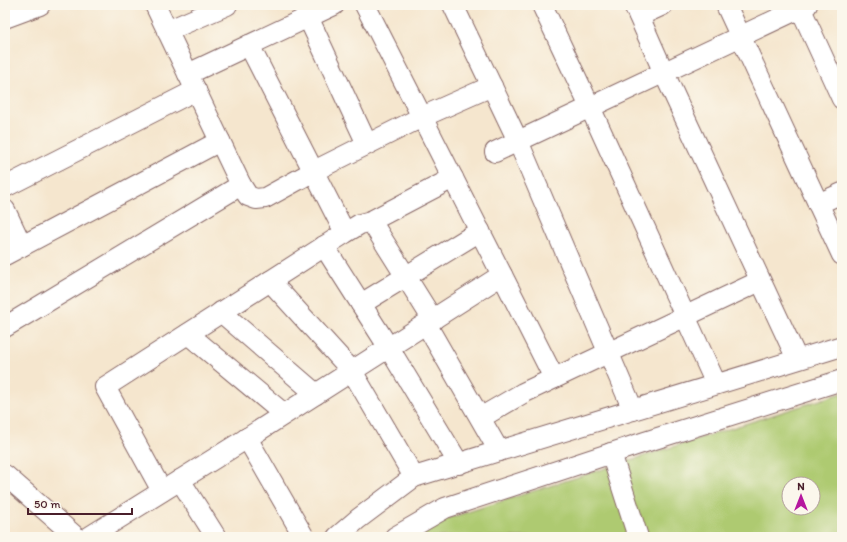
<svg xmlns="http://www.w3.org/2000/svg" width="847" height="542" viewBox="0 0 847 542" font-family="Itim,sans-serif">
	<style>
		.green { fill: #aeca71; stroke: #7c744e; fill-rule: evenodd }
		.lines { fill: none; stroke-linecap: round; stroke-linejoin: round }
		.minor-casing { stroke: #866564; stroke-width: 22 }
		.minor { stroke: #fff; stroke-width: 20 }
	</style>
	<rect width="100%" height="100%" fill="#fbf7ec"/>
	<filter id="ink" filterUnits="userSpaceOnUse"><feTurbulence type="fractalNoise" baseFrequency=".025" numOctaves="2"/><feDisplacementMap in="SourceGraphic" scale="8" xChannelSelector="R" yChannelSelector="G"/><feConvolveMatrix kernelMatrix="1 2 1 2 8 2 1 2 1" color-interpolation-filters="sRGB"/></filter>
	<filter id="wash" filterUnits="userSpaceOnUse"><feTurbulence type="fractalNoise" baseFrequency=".012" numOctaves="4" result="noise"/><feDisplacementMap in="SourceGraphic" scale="16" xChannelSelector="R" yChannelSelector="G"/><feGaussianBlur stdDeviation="0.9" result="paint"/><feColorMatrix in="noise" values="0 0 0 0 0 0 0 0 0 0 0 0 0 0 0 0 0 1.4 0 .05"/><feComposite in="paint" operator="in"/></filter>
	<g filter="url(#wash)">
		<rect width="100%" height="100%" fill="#f5e6ce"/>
		<!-- green -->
		<path class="green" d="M842 393V537H414L430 524ZM789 484H813V508H789Z"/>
	</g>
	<g filter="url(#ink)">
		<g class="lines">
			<defs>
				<g id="minor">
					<polyline points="365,5 422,117 492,86"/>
					<polyline points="453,5 518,141 633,410"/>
					<polyline points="542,5 590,107 716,384"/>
					<polyline points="634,5 664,73 797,359"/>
					<polyline points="726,5 842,255"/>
					<polyline points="799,5 842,99"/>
					<polyline points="639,16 663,5"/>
					<polyline points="308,17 367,144"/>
					<polyline points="5,18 40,5"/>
					<polyline points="167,31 227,5"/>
					<polyline points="249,45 345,233"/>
					<polyline points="188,74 334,5"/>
					<polyline points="495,152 807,5"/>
					<polyline points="5,187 196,90"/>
					<polyline points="818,204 842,193"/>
					<polyline points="5,210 22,246"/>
					<polyline points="324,246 389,348 459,464"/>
					<polyline points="5,255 220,141"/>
					<polyline points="502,275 554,378"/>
					<polyline points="270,281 352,371 414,477"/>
					<polyline points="361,304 480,231"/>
					<polyline points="221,312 316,394"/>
					<polyline points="433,320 371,221 453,178"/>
					<polyline points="426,324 499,451"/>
					<polyline points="5,327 241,185"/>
					<polyline points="188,334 284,414"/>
					<polyline points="487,414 523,393 760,281"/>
					<polyline points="247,438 304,537"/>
					<polyline points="611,453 638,537"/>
					<polyline points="5,475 76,537"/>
					<polyline points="180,480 216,537"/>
					<polyline points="162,491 105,387 345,233 360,224 371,221"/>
					<polyline points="89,537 241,442 502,275 422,117 314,171 265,198 256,199 248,196 241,185 155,5"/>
					<polyline points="337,537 358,519 414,477 842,346"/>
					<polyline points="395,537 445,508 645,442 842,380"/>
				</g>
			</defs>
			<!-- minor casing -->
			<use href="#minor" class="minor-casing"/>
			<!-- minor -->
			<use href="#minor" class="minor"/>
		</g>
	</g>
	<!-- margin -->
	<rect width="847" height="542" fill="none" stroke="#fbf7ec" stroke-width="20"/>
	<!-- north arrow -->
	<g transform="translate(801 496)"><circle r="19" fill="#fbf7ec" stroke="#b4a19f"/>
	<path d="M0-3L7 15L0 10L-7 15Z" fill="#b5179e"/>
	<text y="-6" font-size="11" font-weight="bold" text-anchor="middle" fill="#4a1f2b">N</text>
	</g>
	<!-- scale -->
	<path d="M28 508v6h104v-6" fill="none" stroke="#4a1f2b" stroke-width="2"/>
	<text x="34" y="508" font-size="12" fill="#4a1f2b" stroke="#fbf7ec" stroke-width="3" paint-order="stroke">50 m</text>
</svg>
